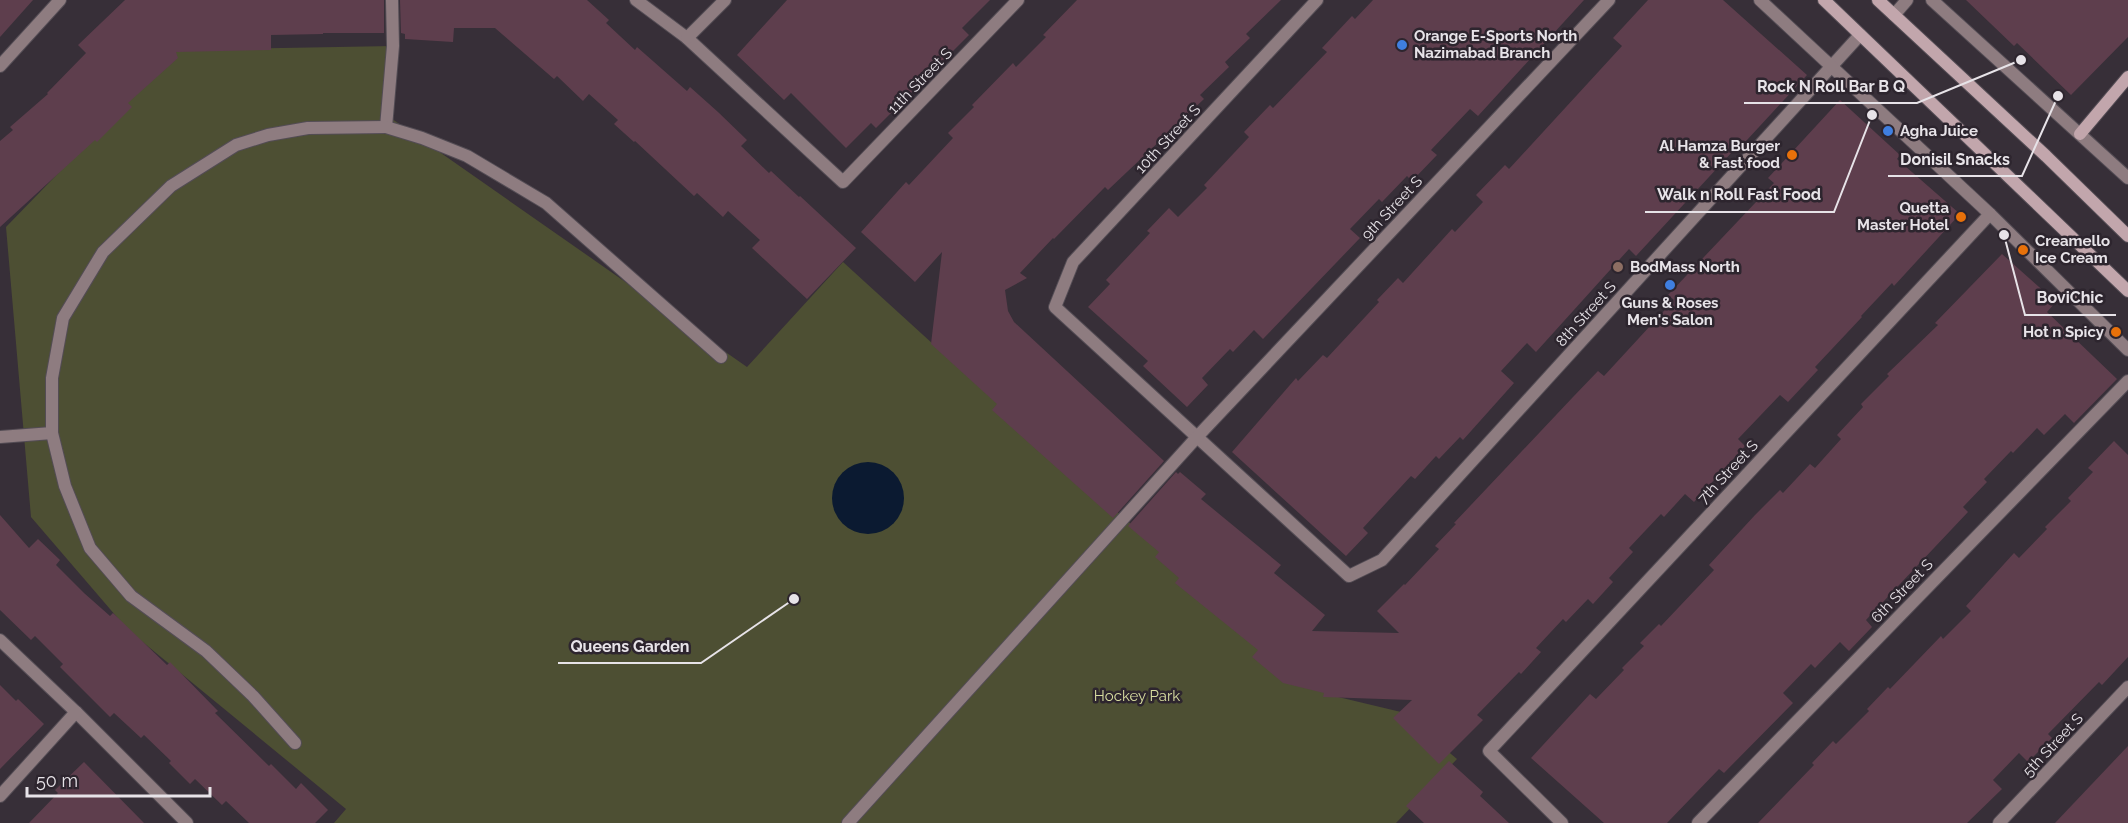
<svg xmlns="http://www.w3.org/2000/svg" width="2128" height="823" viewBox="0 0 2128 823" font-family="Raleway,sans-serif">
	<style>
		.green { fill: #4d4f33 }
		.water { fill: #0b1a31 }
		.building { fill: #5e3e4d }
		.lines { fill: none; stroke-linecap: round; stroke-linejoin: round }
		.street-casing { stroke: #534c54; stroke-width: 14 }
		.secondary-casing { stroke: #534c54; stroke-width: 14 }
		.street { stroke: #8e7c80; stroke-width: 12 }
		.secondary { stroke: #c2a6ac; stroke-width: 12 }
		.shop-dot { fill: #3f7fe0; stroke: #2d252e; stroke-width: 2 }
		.food-dot { fill: #e8710a; stroke: #2d252e; stroke-width: 2 }
		.education-dot { fill: #8d6e63; stroke: #2d252e; stroke-width: 2 }
		.labels { text-anchor: middle; dominant-baseline: central; stroke-width: 5; stroke-linejoin: round; paint-order: stroke }
		.poi-label { font-size: 15px; font-weight: bold; fill: #e7e3e8; stroke: #2d252e; text-anchor: start }
		.street-label { font-size: 15px; fill: #e7e3e8; stroke: #2d252e }
		.park-label { font-size: 15px; fill: #d8dda0; stroke: #2d252e }
		.leader { fill: none; stroke: #e7e3e8; stroke-width: 2 }
		.callout-dot { fill: #e7e3e8; stroke: #2d252e; stroke-width: 2 }
		.callout-label { font-size: 16px; text-anchor: middle; font-weight: bold; fill: #e7e3e8; stroke: #2d252e; stroke-width: 5; stroke-linejoin: round; paint-order: stroke }
	</style>
	<rect width="100%" height="100%" fill="#372f38"/>
	<!-- green -->
	<polygon class="green" points="393,46 388,116 747,367 843,262 1124,518 1334,696 1401,712 1457,759 1396,823 334,823 346,809 128,630 31,517 6,227 178,50"/>
	<!-- water -->
	<circle class="water" cx="868" cy="498" r="36"/>
	<!-- building -->
	<g class="building">
		<polygon points="0,0 33,0 0,37"/>
		<polygon points="125,0 384,0 384,33 323,33 323,34 271,35 271,50 176,52 178,58 128,103 132,107 97,142 95,140 0,227 0,141 13,130 10,127 48,94 47,93 86,53 78,45"/>
		<polygon points="400,0 587,0 609,20 606,23 635,50 637,47 687,91 690,87 718,112 747,140 741,146 769,173 771,171 799,197 800,196 856,248 807,299 752,248 760,240 728,211 723,217 697,193 694,196 635,141 634,142 614,124 618,120 589,94 583,101 557,76 554,79 495,28 454,28 453,42 405,39 405,34 401,33"/>
		<polygon points="787,0 990,0 962,28 969,35 876,128 871,123 846,148 791,93 784,100 737,55"/>
		<polygon points="1077,0 1281,0 1246,34 1250,38 1225,62 1229,67 1200,95 1204,99 1108,190 1105,187 1054,239 1053,238 1020,273 1027,278 1005,290 1008,311 1014,322 1164,461 1113,518 992,410 997,404 931,344 942,252 915,282 861,232 906,182 909,185 953,138 948,133 974,107 972,105 1013,63 1016,67 1046,37 1043,35"/>
		<polygon points="1373,0 1584,0 1478,116 1470,109 1431,150 1437,155 1412,181 1407,176 1382,202 1379,199 1350,229 1360,238 1263,339 1254,330 1233,352 1230,349 1202,378 1208,385 1187,407 1143,366 1148,361 1088,307 1110,284 1106,280 1150,233 1147,231 1169,208 1178,217 1207,188 1204,185 1249,137 1244,132 1270,105 1273,108 1327,52 1322,48 1352,16 1355,19"/>
		<polygon points="1648,0 1723,0 1807,75 1735,153 1733,151 1636,256 1629,249 1536,352 1527,343 1501,371 1514,383 1463,440 1460,437 1439,459 1436,456 1415,479 1411,476 1363,528 1368,533 1346,556 1232,452 1296,378 1298,381 1323,355 1327,358 1379,302 1377,300 1398,278 1403,283 1452,229 1455,232 1483,202 1476,195 1505,165 1509,169 1622,46 1613,38"/>
		<polygon points="1966,0 2128,0 2128,37 2071,95 2017,43 2014,46"/>
		<polygon points="1840,100 1900,155 1897,159 1960,214 1894,286 1892,283 1861,316 1862,317 1815,367 1818,370 1788,402 1780,395 1738,439 1745,446 1694,502 1685,494 1664,517 1661,514 1629,548 1633,552 1609,578 1613,582 1593,604 1588,599 1566,622 1563,619 1536,648 1541,652 1521,674 1519,672 1477,715 1483,720 1439,764 1393,718 1412,700 1323,697 1324,693 1283,683 1252,657 1258,650 1175,583 1179,578 1155,557 1159,552 1128,526 1176,472 1178,474 1180,472 1206,494 1201,499 1281,565 1274,573 1325,615 1312,631 1399,633 1377,611 1404,584 1405,585 1439,549 1435,546 1456,524 1454,523 1573,397 1598,371 1604,376 1674,300 1668,295 1774,183 1768,178"/>
		<polygon points="2002,254 2056,302 2047,312 2117,379 2074,423 2065,414 2044,435 2037,428 2013,453 2011,451 1984,479 1987,482 1963,507 1968,512 1866,620 1872,627 1849,651 1840,642 1815,668 1811,664 1783,693 1793,703 1724,773 1719,769 1667,823 1604,823 1531,758 1590,694 1596,699 1624,670 1622,668 1644,646 1640,643 1659,624 1661,626 1714,570 1709,565 1755,515 1780,490 1783,493 1810,464 1815,468 1841,439 1837,435 1863,407 1861,404 1889,376 1887,374 1938,325 1935,323"/>
		<polygon points="2114,441 2128,455 2128,657 2102,685 2099,682 2048,734 2052,738 2028,762 2019,753 1993,780 2002,789 1967,823 1758,823 1814,765 1812,763 1833,741 1836,744 1869,711 1867,709 1888,687 1890,689 1941,636 1943,639 1971,611 1966,606 2014,553 2019,558 2047,529 2045,527 2071,501 2068,498 2093,472 2088,468"/>
		<polygon points="0,515 29,548 38,539 60,560 56,565 84,593 110,616 113,613 167,665 170,662 218,711 215,713 269,766 271,764 296,789 301,783 328,810 315,823 249,823 226,801 222,805 195,779 190,784 169,763 171,761 144,735 141,738 114,713 110,717 60,667 63,664 35,636 31,640 0,610"/>
		<polygon points="0,685 16,701 18,699 44,724 0,769"/>
		<polygon points="2128,746 2128,823 2055,823"/>
		<polygon points="1449,761 1483,792 1480,796 1509,823 1424,823 1406,806"/>
		<polygon points="84,762 144,823 29,823 58,793 55,790"/>
	</g>
	<g class="lines">
		<defs>
			<g id="street">
				<polyline points="392,0 393,46 386,127 422,138 467,156 546,203 721,357"/>
				<polyline points="636,0 687,38 843,182 1018,0"/>
				<polyline points="1317,0 1073,262 1055,307 1349,576 1382,560 1860,35"/>
				<polyline points="1760,0 1990,214 2128,350"/>
				<polyline points="1932,0 2128,178"/>
				<polyline points="1894,15 1907,0"/>
				<polyline points="687,38 725,0"/>
				<polyline points="0,66 60,0"/>
				<polyline points="0,437 52,433"/>
				<polyline points="0,640 76,712 187,823"/>
				<polyline points="295,743 253,696 206,651 131,596 90,548 65,486 52,433 52,378 63,318 103,252 171,186 236,145 268,135 308,128 386,127"/>
				<polyline points="0,796 76,712"/>
				<polyline points="848,823 1197,437 1609,0"/>
				<polyline points="1562,823 1489,751 1990,214"/>
				<polyline points="1698,823 2128,381"/>
				<polyline points="1999,823 2128,687"/>
			</g>
			<g id="secondary">
				<polyline points="1824,0 2128,291"/>
				<polyline points="1878,0 2046,156 2128,236"/>
				<polyline points="2080,134 2128,77"/>
			</g>
		</defs>
		<!-- street casing -->
		<use href="#street" class="street-casing"/>
		<!-- secondary casing -->
		<use href="#secondary" class="secondary-casing"/>
		<!-- street -->
		<use href="#street" class="street"/>
		<!-- secondary -->
		<use href="#secondary" class="secondary"/>
	</g>
	<!-- markers -->
	<g class="shop-dot">
		<circle cx="1402" cy="45" r="6"/>
		<circle cx="1888" cy="131" r="6"/>
		<circle cx="1670" cy="285" r="6"/>
	</g>
	<g class="food-dot">
		<circle cx="1792" cy="155" r="6"/>
		<circle cx="1961" cy="217" r="6"/>
		<circle cx="2023" cy="250" r="6"/>
		<circle cx="2116" cy="332" r="6"/>
	</g>
	<circle class="education-dot" cx="1618" cy="267" r="6"/>
	<g class="labels">
		<!-- poi labels -->
		<g class="poi-label">
			<text x="1414" y="36">Orange E-Sports North<tspan x="1414" dy="17">Nazimabad Branch</tspan></text>
			<text x="1900" y="131">Agha Juice</text>
			<text x="1780" y="146" text-anchor="end">Al Hamza Burger<tspan x="1780" dy="17">&amp; Fast food</tspan></text>
			<text x="1949" y="208" text-anchor="end">Quetta<tspan x="1949" dy="17">Master Hotel</tspan></text>
			<text x="2035" y="241">Creamello<tspan x="2035" dy="17">Ice Cream</tspan></text>
			<text x="1630" y="267">BodMass North</text>
			<text x="1670" y="303" text-anchor="middle">Guns &amp; Roses<tspan x="1670" dy="17">Men's Salon</tspan></text>
			<text x="2104" y="332" text-anchor="end">Hot n Spicy</text>
		</g>
		<!-- street labels -->
		<g class="street-label">
			<text transform="translate(920 81) rotate(-46)">11th Street S</text>
			<text transform="translate(1168 139) rotate(-47)">10th Street S</text>
			<text transform="translate(1392 208) rotate(-47)">9th Street S</text>
			<text transform="translate(1586 314) rotate(-48)">8th Street S</text>
			<text transform="translate(1728 472) rotate(-47)">7th Street S</text>
			<text transform="translate(1902 591) rotate(-46)">6th Street S</text>
			<text transform="translate(2053 745) rotate(-47)">5th Street S</text>
		</g>
		<!-- park labels -->
		<g class="park-label">
			<text x="1137" y="696">Hockey Park</text>
		</g>
	</g>
	<!-- callouts -->
	<path class="leader" d="M2021 60L1917 103H1744M2058 96L2022 176H1888M1872 115L1834 212H1645M2004 235L2025 315H2116M794 599L701 663H558"/>
	<g class="callout-dot">
		<circle cx="2021" cy="60" r="6"/>
		<circle cx="2058" cy="96" r="6"/>
		<circle cx="1872" cy="115" r="6"/>
		<circle cx="2004" cy="235" r="6"/>
		<circle cx="794" cy="599" r="6"/>
	</g>
	<g class="callout-label">
		<text x="1831" y="92">Rock N Roll Bar B Q</text>
		<text x="1955" y="165">Donisil Snacks</text>
		<text x="1739" y="200">Walk n Roll Fast Food</text>
		<text x="2070" y="303">BoviChic</text>
		<text x="630" y="652">Queens Garden</text>
	</g>
	<!-- scale -->
	<path d="M27 787v9h183v-9" fill="none" stroke="#e7e3e8" stroke-width="3"/>
	<text x="36" y="787" font-size="18" fill="#e7e3e8" stroke="#2d252e" stroke-width="4.5" paint-order="stroke">50 m</text>
</svg>
